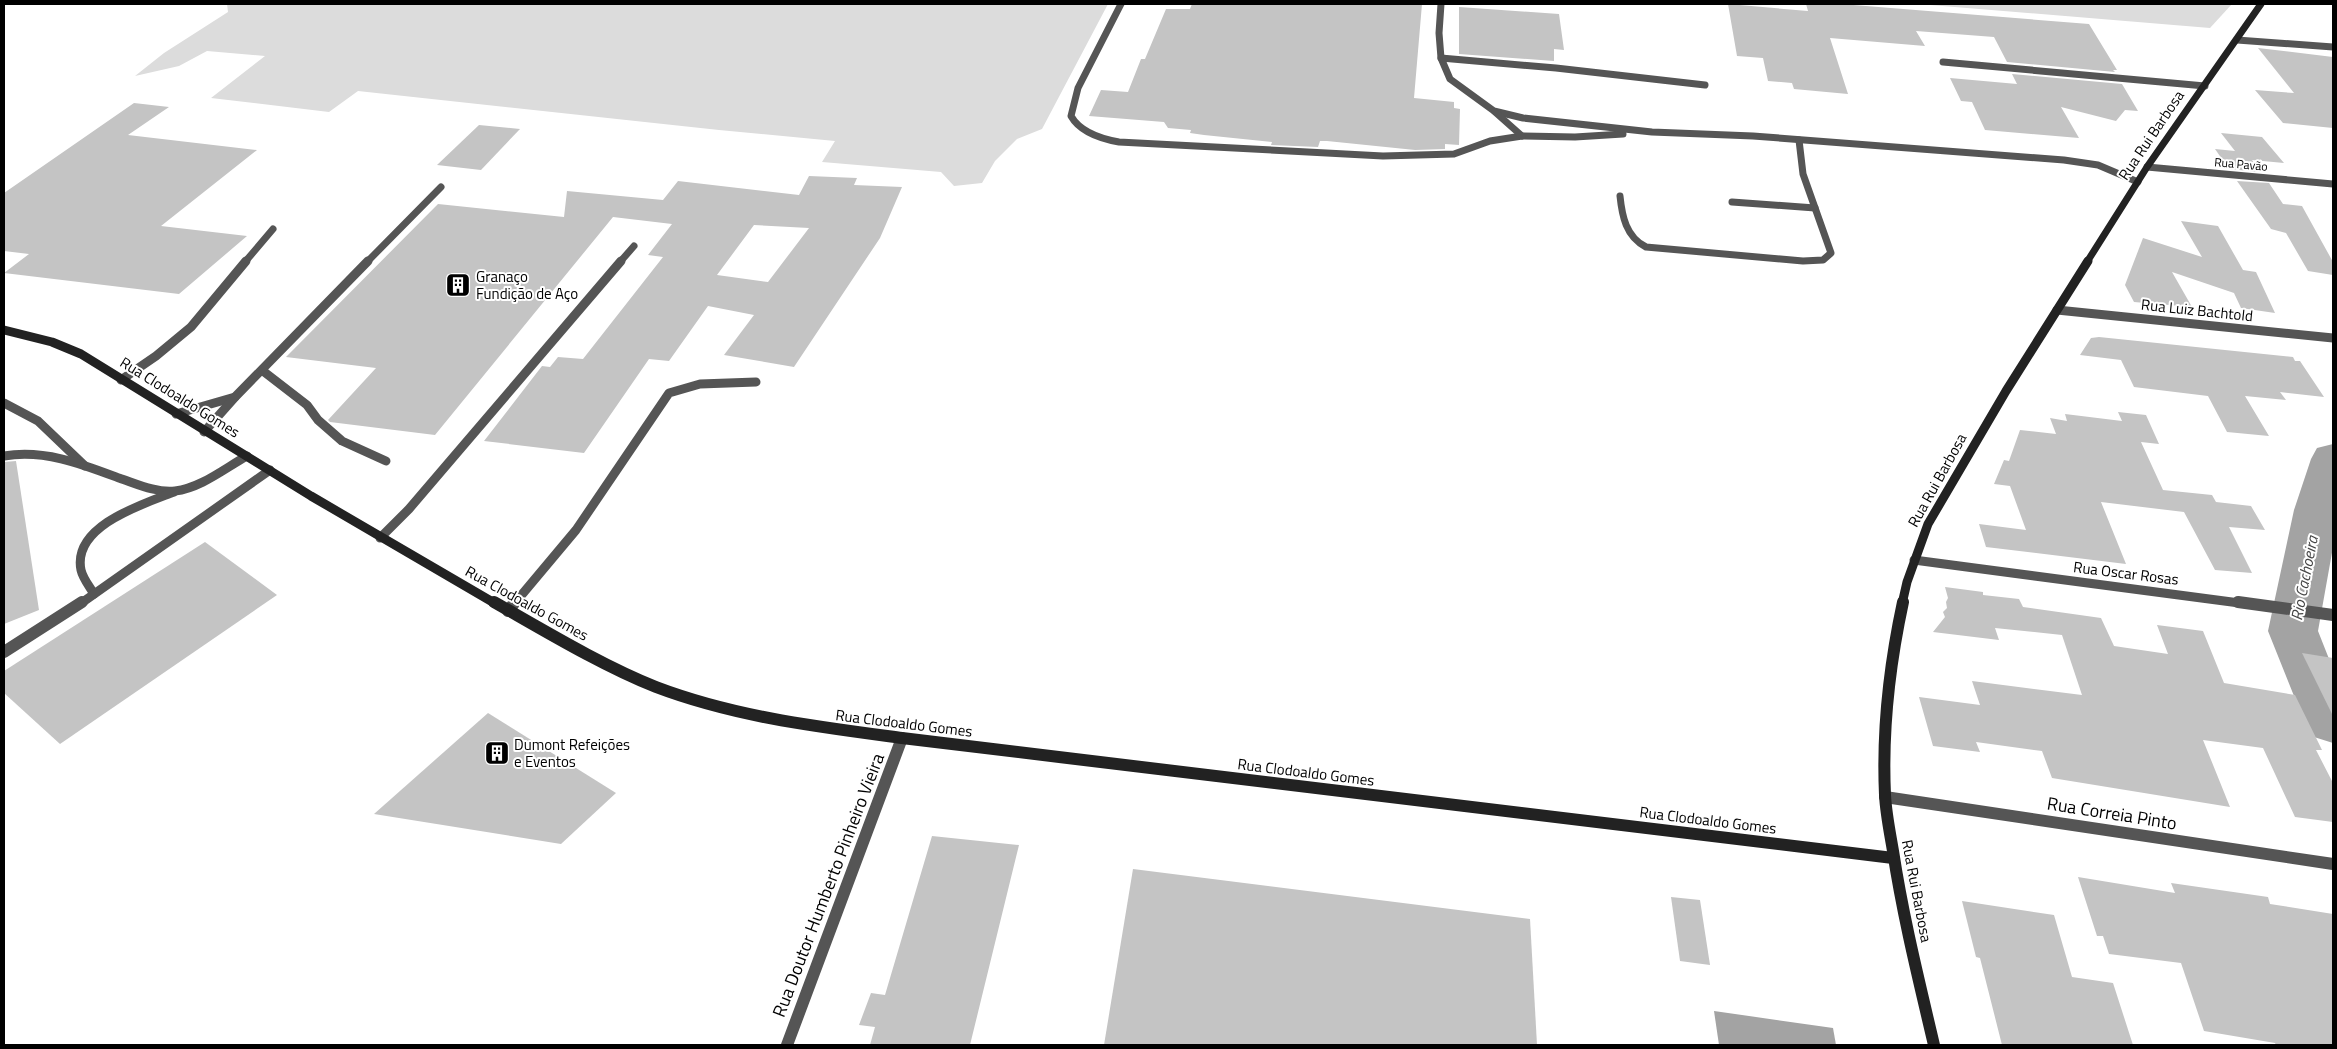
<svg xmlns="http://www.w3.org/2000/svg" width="2337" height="1049" viewBox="0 0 2337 1049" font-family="'Titillium Web',sans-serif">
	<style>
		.green { fill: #dcdcdc }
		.water { fill: #a3a3a3 }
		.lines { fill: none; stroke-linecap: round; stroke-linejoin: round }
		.river { fill: #a3a3a3; fill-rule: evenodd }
		.building { fill: #c4c4c4; fill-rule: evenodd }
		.lane-far2 { stroke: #555; stroke-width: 7 }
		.lane-far1 { stroke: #555; stroke-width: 9 }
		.lane { stroke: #555; stroke-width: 12 }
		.street-far2 { stroke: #555; stroke-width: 7 }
		.street-far1 { stroke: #555; stroke-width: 9 }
		.street { stroke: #555; stroke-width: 12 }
		.secondary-far2 { stroke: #222; stroke-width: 7 }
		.secondary-far1 { stroke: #222; stroke-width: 9 }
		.secondary { stroke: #222; stroke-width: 12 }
		.labels { text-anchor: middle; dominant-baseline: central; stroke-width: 4; stroke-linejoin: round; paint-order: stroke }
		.far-street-label { font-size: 12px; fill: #000; stroke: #fff }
		.street-label { font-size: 15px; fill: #000; stroke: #fff }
		.poi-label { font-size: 15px; fill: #000; stroke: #fff; text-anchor: start }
		.water-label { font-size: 16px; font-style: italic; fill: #444; stroke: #fff }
		.near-street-label { font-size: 18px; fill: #000; stroke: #fff }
	</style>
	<rect width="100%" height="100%" fill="#fff"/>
	<!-- green -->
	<g class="green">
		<polygon points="227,4 1108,4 1042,129 1017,139 995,161 982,183 954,186 941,172 822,162 835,141 719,130 358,91 329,112 211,98 265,56 207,51 179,66 135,76 164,53 228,12"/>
		<polygon points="1918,4 2232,4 2210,28"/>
	</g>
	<!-- water -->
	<polygon class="water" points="1714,1011 1833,1028 1836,1045 1719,1045"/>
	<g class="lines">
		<!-- river -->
		<polygon class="river" points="2333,444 2333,547 2318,631 2333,669 2333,743 2314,737 2302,716 2268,631 2294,510 2311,459 2317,448"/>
	</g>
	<!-- building -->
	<g class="building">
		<polygon points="1192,4 1422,4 1414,98 1454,102 1454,108 1460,109 1459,145 1445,144 1445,149 1415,150 1327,141 1320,141 1318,147 1271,145 1272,142 1204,135 1190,133 1191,130 1168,128 1164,122 1089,116 1101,90 1128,92 1141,59 1145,59 1166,9 1190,9"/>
		<polygon points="1728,4 1808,11 1806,4 1841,4 2089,24 2117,70 2113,70 2115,72 2007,62 1994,37 1916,31 1925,46 1830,38 1848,94 1794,89 1792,83 1768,81 1763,58 1737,56"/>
		<polygon points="1459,7 1559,14 1564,50 1554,49 1554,61 1459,54"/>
		<polygon points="2258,48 2333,57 2333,128 2283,123 2255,90 2294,93"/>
		<polygon points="2012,74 2122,84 2138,111 2125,110 2116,121 2061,107 2079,138 1985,130 1972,102 1961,101 1950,78 2017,84"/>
		<polygon points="134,103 169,107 128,135 257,150 161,226 247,236 179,294 4,273 29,254 4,251 4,193"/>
		<polygon points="479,125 520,129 481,170 437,165"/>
		<polygon points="2221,133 2262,137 2284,163 2252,160 2260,172 2229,169 2215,149 2235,151"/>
		<path d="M809 176 857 178 854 185 902 187 880 238 794 367 724 355 754 315 708 306 669 361 649 359 584 453 484 441 542 366 550 367 558 357 583 359 663 257 648 255 672 224 613 217 435 435 330 422 328 420 376 368 286 357 438 204 564 217 567 191 663 200 678 181 799 195ZM754 225 809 228 768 282 717 275Z"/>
		<polygon points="2237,181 2269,183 2283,204 2302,206 2333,262 2333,275 2308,271 2286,233 2271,229"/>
		<polygon points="2181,221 2218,226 2243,270 2256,272 2275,313 2241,308 2234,293 2172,272 2192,307 2134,302 2125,285 2143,238 2202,257"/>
		<polygon points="2099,337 2293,357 2295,361 2300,361 2324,397 2280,392 2286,400 2245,396 2269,436 2227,432 2208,396 2134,387 2121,360 2080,355 2091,338"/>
		<polygon points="2118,412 2146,415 2159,444 2141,442 2163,490 2212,495 2216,502 2251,506 2265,530 2229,527 2252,573 2215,570 2184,512 2101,502 2126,564 1986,547 1979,524 2026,530 2010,486 1994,484 2004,460 2009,461 2020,430 2056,434 2050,418 2067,421 2065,414 2122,421"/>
		<polygon points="16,461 39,610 4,624 4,462"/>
		<polygon points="205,542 277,595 60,744 4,693 4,671"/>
		<polygon points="1945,587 1983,592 1983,595 2019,599 2023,607 2101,618 2114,646 2168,654 2157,625 2203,631 2224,683 2295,695 2322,750 2316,750 2333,783 2333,822 2295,817 2263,748 2203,740 2230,807 2052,778 2042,751 1976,742 1980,752 1933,746 1919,697 1980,705 1972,681 2082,695 2062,635 1995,628 1999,640 1933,632 1945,617 1943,612 1947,608 1946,602 1948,598"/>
		<polygon points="2302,653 2333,658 2333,716"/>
		<polygon points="488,713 616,793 561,844 374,814"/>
		<polygon points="932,836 1019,845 970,1045 870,1045 875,1027 859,1025 871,993 885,995"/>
		<polygon points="1133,869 1530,919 1537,1045 1104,1045"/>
		<polygon points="2078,877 2175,893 2171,883 2268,897 2270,904 2333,914 2333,1045 2276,1045 2275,1043 2204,1031 2181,963 2109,954 2103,936 2097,936"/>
		<polygon points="1671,897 1700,900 1710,965 1680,961"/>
		<polygon points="1962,901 2054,915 2072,977 2113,983 2133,1045 2002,1045 1980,958 1976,957"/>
	</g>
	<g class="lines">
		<!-- lane-far2 -->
		<g class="lane-far2">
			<path d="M1121 4 1078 88 1071 116C1080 132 1102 139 1119 142L1383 156 1454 154 1490 141 1522 136 1575 137 1623 134"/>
			<polyline points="1441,4 1439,33 1441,58 1450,79 1494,111 1523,118 1652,132 1753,136 2064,160 2098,165 2138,182"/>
			<polyline points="1441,58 1556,68 1705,85"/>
			<polyline points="1495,112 1522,136"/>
			<path d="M1620 196C1622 216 1626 237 1646 247L1803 261 1823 260 1831 253 1803 174 1799 140"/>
			<polyline points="1732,202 1815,208"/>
			<polyline points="245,262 273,229"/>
			<polyline points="367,262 441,187"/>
			<polyline points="620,262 634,246"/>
		</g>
		<!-- lane-far1 -->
		<g class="lane-far1">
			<polyline points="263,371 307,405 318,420 342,441 386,461"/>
			<polyline points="121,380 156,356 191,327 246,261"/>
			<polyline points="4,403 38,421 85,466"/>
			<polyline points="176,414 235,397"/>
			<polyline points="204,432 236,396 368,261"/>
			<path d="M4 456C44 449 82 464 119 478 137 484 156 493 175 491 201 488 225 468 247 456"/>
			<polyline points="380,538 409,509 621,261"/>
			<path d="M94 594C90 587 83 579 81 570 72 526 143 504 174 492"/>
			<polyline points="80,604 270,470"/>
			<polyline points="514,604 576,530 669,393 700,384 756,382"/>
		</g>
		<!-- lane -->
		<g class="lane">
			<polyline points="508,611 515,602"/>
			<polyline points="4,652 82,602"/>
		</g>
		<!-- street-far2 -->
		<g class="street-far2">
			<polyline points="2237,40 2333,47"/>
			<polyline points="1943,62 2205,86"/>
			<polyline points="2147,167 2333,184"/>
		</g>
		<!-- street-far1 -->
		<g class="street-far1">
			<polyline points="2057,310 2333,338"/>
			<polyline points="1914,560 2247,604"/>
		</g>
		<!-- street -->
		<g class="street">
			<polyline points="2238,602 2333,615"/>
			<polyline points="1885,797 2333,864"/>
			<polyline points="787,1045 902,738"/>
		</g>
		<!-- secondary-far2 -->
		<polyline class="secondary-far2" points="2087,262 2147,167 2261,4"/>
		<!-- secondary-far1 -->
		<g class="secondary-far1">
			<polyline points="4,330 52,342 81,354 311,496 496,604"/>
			<polyline points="1902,604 1907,582 1928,524 2006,391 2088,261"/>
		</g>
		<!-- secondary -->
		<g class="secondary">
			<path d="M494 602C545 631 603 666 656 687 735 717 819 727 902 738L1893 858"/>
			<path d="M1903 602C1889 667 1882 729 1885 795 1886 814 1890 833 1893 851 1903 917 1919 981 1934 1045"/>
		</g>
	</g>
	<!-- icons -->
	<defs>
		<symbol id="building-square" viewBox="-11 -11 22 22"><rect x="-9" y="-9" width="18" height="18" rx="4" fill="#000" stroke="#fff"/><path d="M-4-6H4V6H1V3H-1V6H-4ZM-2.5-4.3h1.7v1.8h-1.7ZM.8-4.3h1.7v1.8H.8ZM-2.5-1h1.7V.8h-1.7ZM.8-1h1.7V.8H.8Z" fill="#fff"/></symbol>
	</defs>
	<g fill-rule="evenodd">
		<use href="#building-square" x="444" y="271" width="28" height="28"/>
		<use href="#building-square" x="483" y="739" width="28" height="28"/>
	</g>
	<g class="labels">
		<!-- far-street labels -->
		<g class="far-street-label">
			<text transform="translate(2241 164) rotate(5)">Rua Pavão</text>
		</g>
		<!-- street labels -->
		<g class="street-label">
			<text transform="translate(2151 135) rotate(-56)">Rua Rui Barbosa</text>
			<text transform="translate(2197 310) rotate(6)">Rua Luiz Bachtold</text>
			<text transform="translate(180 397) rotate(32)">Rua Clodoaldo Gomes</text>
			<text transform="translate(1937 480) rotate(-61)">Rua Rui Barbosa</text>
			<text transform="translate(2126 573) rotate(7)">Rua Oscar Rosas</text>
			<text transform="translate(527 603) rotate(29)">Rua Clodoaldo Gomes</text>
			<text transform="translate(904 723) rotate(7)">Rua Clodoaldo Gomes</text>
			<text transform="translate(1306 772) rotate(7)">Rua Clodoaldo Gomes</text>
			<text transform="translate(1708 820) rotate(7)">Rua Clodoaldo Gomes</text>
			<text transform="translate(1917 891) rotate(79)">Rua Rui Barbosa</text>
		</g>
		<!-- poi labels -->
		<g class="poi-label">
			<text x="476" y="276">Granaço<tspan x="476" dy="17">Fundição de Aço</tspan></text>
			<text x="514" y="744">Dumont Refeições<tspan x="514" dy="17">e Eventos</tspan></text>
		</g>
		<!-- water labels -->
		<g class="water-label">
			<text transform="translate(2304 578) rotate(-79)">Rio Cachoeira</text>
		</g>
		<!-- near-street labels -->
		<g class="near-street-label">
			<text transform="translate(2112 813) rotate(9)">Rua Correia Pinto</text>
			<text transform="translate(828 885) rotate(-69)">Rua Doutor Humberto Pinheiro Vieira</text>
		</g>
	</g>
	<!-- border -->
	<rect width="2337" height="1049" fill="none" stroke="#000000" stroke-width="10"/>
</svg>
